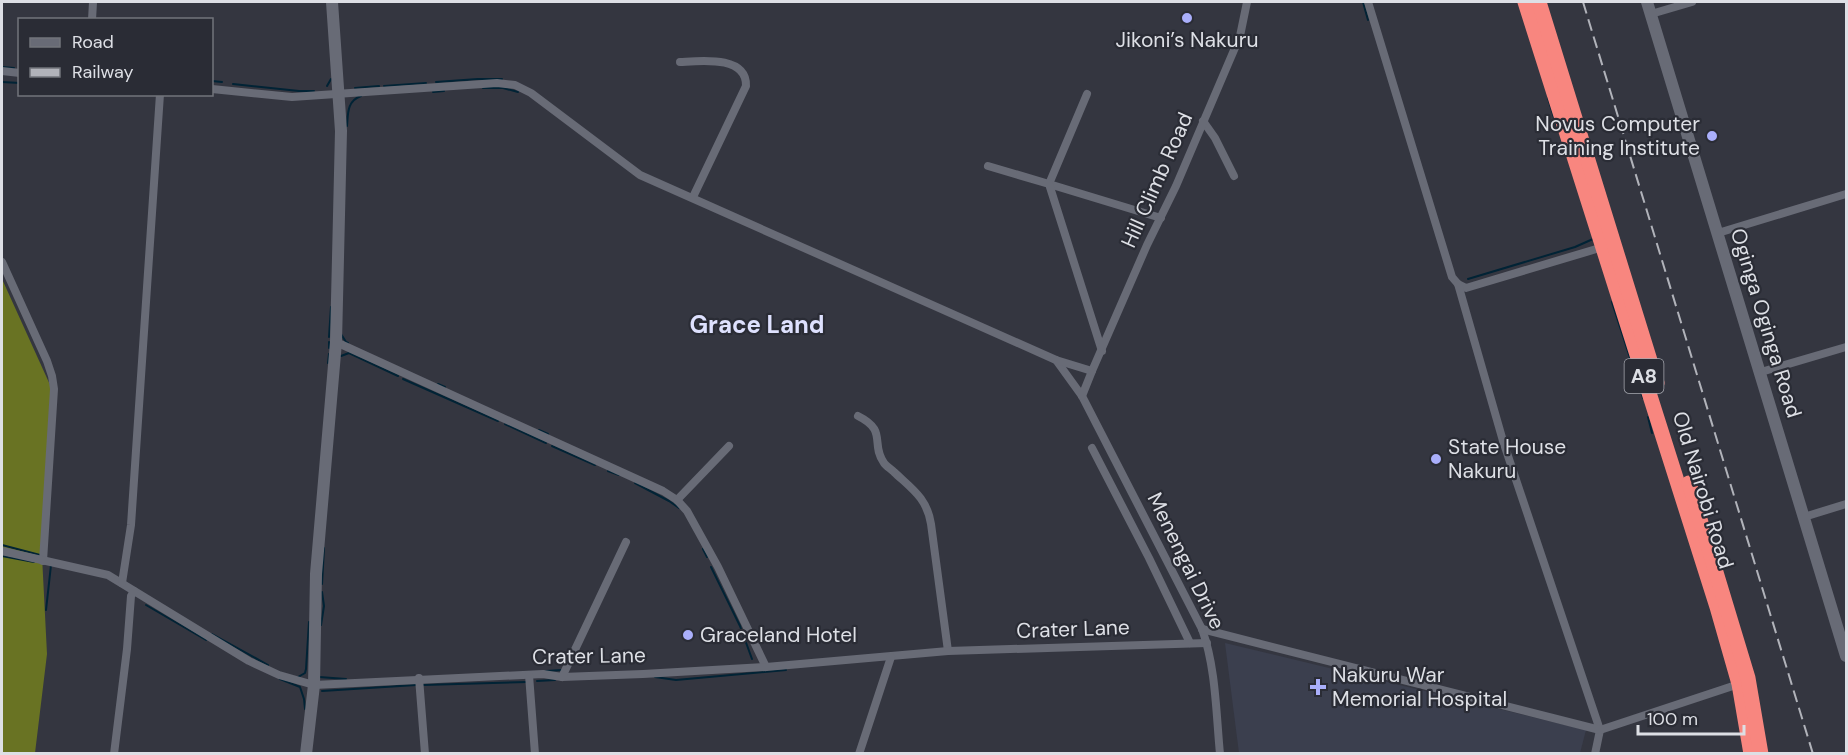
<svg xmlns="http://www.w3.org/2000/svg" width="1848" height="755" viewBox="0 0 1848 755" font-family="'DM Sans',sans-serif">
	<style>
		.built { fill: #3b3f4e }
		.forest { fill: #697323 }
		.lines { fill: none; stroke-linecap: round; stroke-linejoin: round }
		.stream { stroke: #012335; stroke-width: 2 }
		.street { stroke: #686b76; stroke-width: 8 }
		.secondary { stroke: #686b76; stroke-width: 12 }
		.highway { stroke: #f8867f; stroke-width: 15 }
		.rail { stroke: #b1b3ba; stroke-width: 2; stroke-dasharray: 12 6; stroke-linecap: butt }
		.poi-dot { fill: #aaaffb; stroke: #2a2c35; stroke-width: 2 }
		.labels { text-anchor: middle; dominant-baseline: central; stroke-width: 4.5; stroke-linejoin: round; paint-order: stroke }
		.shield { fill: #2a2c35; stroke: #a7a9b0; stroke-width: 1.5 }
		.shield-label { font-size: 20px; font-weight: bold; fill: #dddfe5 }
		.poi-label { font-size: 21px; fill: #dddfe5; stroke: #2a2c35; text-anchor: start }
		.street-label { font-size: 21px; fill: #dddfe5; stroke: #2a2c35 }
		.quarter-label { font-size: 24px; font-weight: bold; fill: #dee1fe; stroke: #2a2c35 }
	</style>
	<rect width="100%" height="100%" fill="#343640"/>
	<!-- built -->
	<polygon class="built" points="1225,643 1586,730 1580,753 1239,753"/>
	<!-- forest -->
	<polygon class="forest" points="2,279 51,387 42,556 47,654 35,753 2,753"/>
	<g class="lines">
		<!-- stream -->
		<g class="stream">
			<polyline points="1363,2 1368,20"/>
			<polyline points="2,67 14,68"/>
			<polyline points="212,81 222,82"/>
			<polyline points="2,82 20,83"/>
			<polyline points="436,82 478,79 502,79"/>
			<polyline points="233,84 299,91 314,91"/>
			<polyline points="327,86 331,79"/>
			<polyline points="384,86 426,83"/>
			<polyline points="355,88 379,86"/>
			<polyline points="483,88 503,88 518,92"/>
			<polyline points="433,92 444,91"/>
			<polyline points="1548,98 1557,127"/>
			<path d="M347 126C348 113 347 101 361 96"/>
			<polyline points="1468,279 1575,247 1593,239 1593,237"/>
			<polyline points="1612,302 1643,398"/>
			<polyline points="341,334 346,342 348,343"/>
			<polyline points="329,337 331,307"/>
			<polyline points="329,348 329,342"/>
			<polyline points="341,356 349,353 398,376"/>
			<polyline points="328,363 329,354"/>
			<polyline points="403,379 498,421"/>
			<polyline points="438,384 445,387"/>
			<polyline points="1648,417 1652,433"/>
			<polyline points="505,424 546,443"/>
			<polyline points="539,430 548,434"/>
			<polyline points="552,446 595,465"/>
			<polyline points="608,471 619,475"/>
			<polyline points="635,483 669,501 679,508"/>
			<polyline points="2,545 40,555"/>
			<polyline points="703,549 707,557"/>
			<polyline points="2,556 34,562"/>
			<polyline points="711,567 740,626 752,659"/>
			<polyline points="322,584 324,548"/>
			<polyline points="146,605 206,640"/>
			<polyline points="46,610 51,565"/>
			<polyline points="321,625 324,606 322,592"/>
			<polyline points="212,634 268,665"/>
			<polyline points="546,671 562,670"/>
			<polyline points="298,677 305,673 306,669 309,622"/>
			<polyline points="319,677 346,679"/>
			<polyline points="655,677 676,680 786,670"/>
			<polyline points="280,679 300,687 304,699 305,709"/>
			<polyline points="537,681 555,680"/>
			<polyline points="423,685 527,682"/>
			<polyline points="322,691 416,685"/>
		</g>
		<!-- street -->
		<g class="street">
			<polyline points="1368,2 1452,277 1458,284 1466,288 1603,247"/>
			<polyline points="1651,14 1692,2"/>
			<polyline points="92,20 93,2"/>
			<path d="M680 62C700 61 747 55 746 86L693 197"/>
			<polyline points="2,71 20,73"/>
			<path d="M212 89 292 97 497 83 515 85 531 93 640 175 1056 360 1082 396 1202 629C1216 668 1216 713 1220 754"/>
			<polyline points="1087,94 1049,184 1161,218"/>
			<polyline points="1203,121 1215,138 1234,176"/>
			<polyline points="988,166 1049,184 1102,351"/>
			<polyline points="1718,233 1846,194"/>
			<polyline points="2,262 47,361 52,376 54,389 43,561"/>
			<polyline points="1458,284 1503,441 1600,730 1595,754"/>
			<polyline points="336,342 663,491 677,500 687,511 718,567 766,667"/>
			<polyline points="1056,360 1092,371 1082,396"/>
			<polyline points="1092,371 1147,245 1176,186 1240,36 1247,2"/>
			<polyline points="1761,372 1846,347"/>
			<path d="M858 416C888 431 870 443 884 463 886 466 891 469 894 472 912 489 927 498 931 524L948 651"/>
			<polyline points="1092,448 1149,558 1190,643"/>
			<polyline points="677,500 729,446"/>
			<polyline points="1804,517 1846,504"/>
			<polyline points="2,551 108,575 249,661 279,675 314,685 543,674 562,677 643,674 766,667 948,651 1207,643"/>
			<polyline points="122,583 131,525 160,94"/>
			<polyline points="1202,629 1600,730 1739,684"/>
			<polyline points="529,675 535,754"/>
			<polyline points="562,677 626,542"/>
			<polyline points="419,678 425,754"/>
			<polyline points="114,754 127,649 131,596 134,591"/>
			<polyline points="859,754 891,657"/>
		</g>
		<!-- secondary -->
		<g class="secondary">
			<polyline points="1647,2 1846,656"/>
			<polyline points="306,754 314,685 316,574 336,342 341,131 332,2"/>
		</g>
		<!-- highway -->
		<g class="highway">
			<polyline points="1525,2 1717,607 1739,684 1751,754"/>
			<polyline points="1539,2 1657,383"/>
			<polyline points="1689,483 1748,678 1761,754"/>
		</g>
		<!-- rail -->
		<polyline class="rail" points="1583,2 1813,754"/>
	</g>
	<!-- markers -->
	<g class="poi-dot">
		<circle cx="1187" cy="18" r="6"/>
		<circle cx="1712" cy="136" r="6"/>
		<circle cx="1436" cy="459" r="6"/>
		<circle cx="688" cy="635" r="6"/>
		<path d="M1315 678h6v6h6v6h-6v6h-6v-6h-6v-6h6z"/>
	</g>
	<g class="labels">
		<!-- shield labels -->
		<rect class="shield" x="1624.5" y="359" width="39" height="34" rx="4.5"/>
		<g class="shield-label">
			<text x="1644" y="376">A8</text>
		</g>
		<!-- poi labels -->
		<g class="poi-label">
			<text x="1187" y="40" text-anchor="middle">Jikoni’s Nakuru</text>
			<text x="1700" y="124" text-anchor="end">Novus Computer<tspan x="1700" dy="24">Training Institute</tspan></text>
			<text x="1448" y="447">State House<tspan x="1448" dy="24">Nakuru</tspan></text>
			<text x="700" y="635">Graceland Hotel</text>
			<text x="1332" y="675">Nakuru War<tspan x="1332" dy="24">Memorial Hospital</tspan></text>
		</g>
		<!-- street labels -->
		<g class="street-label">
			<text transform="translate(1157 180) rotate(-66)">Hill Climb Road</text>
			<text transform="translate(1766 323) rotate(73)">Oginga Oginga Road</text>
			<text transform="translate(1703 490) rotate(73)">Old Nairobi Road</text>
			<text transform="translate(1186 561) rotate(64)">Menengai Drive</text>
			<text transform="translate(1073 629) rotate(-2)">Crater Lane</text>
			<text transform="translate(589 656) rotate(-1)">Crater Lane</text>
		</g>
		<!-- quarter labels -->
		<g class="quarter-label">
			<text x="757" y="324">Grace Land</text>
		</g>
	</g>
	<!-- border -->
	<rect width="1848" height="755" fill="none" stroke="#dddfe5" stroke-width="6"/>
	<!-- legend -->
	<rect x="18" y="18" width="195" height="78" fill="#2a2c35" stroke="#72747b" stroke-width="1.5"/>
	<rect x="30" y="38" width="30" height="9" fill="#686b76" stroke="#72747b" stroke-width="1.5"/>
	<text x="72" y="48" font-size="18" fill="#dddfe5">Road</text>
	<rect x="30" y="68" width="30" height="9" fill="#b1b3ba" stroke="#72747b" stroke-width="1.5"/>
	<text x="72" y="78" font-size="18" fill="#dddfe5">Railway</text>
	<!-- scale -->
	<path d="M1638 725v9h106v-9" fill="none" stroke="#dddfe5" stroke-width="3"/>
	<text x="1647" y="725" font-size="18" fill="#dddfe5" stroke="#2a2c35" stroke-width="4.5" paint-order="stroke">100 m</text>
</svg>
